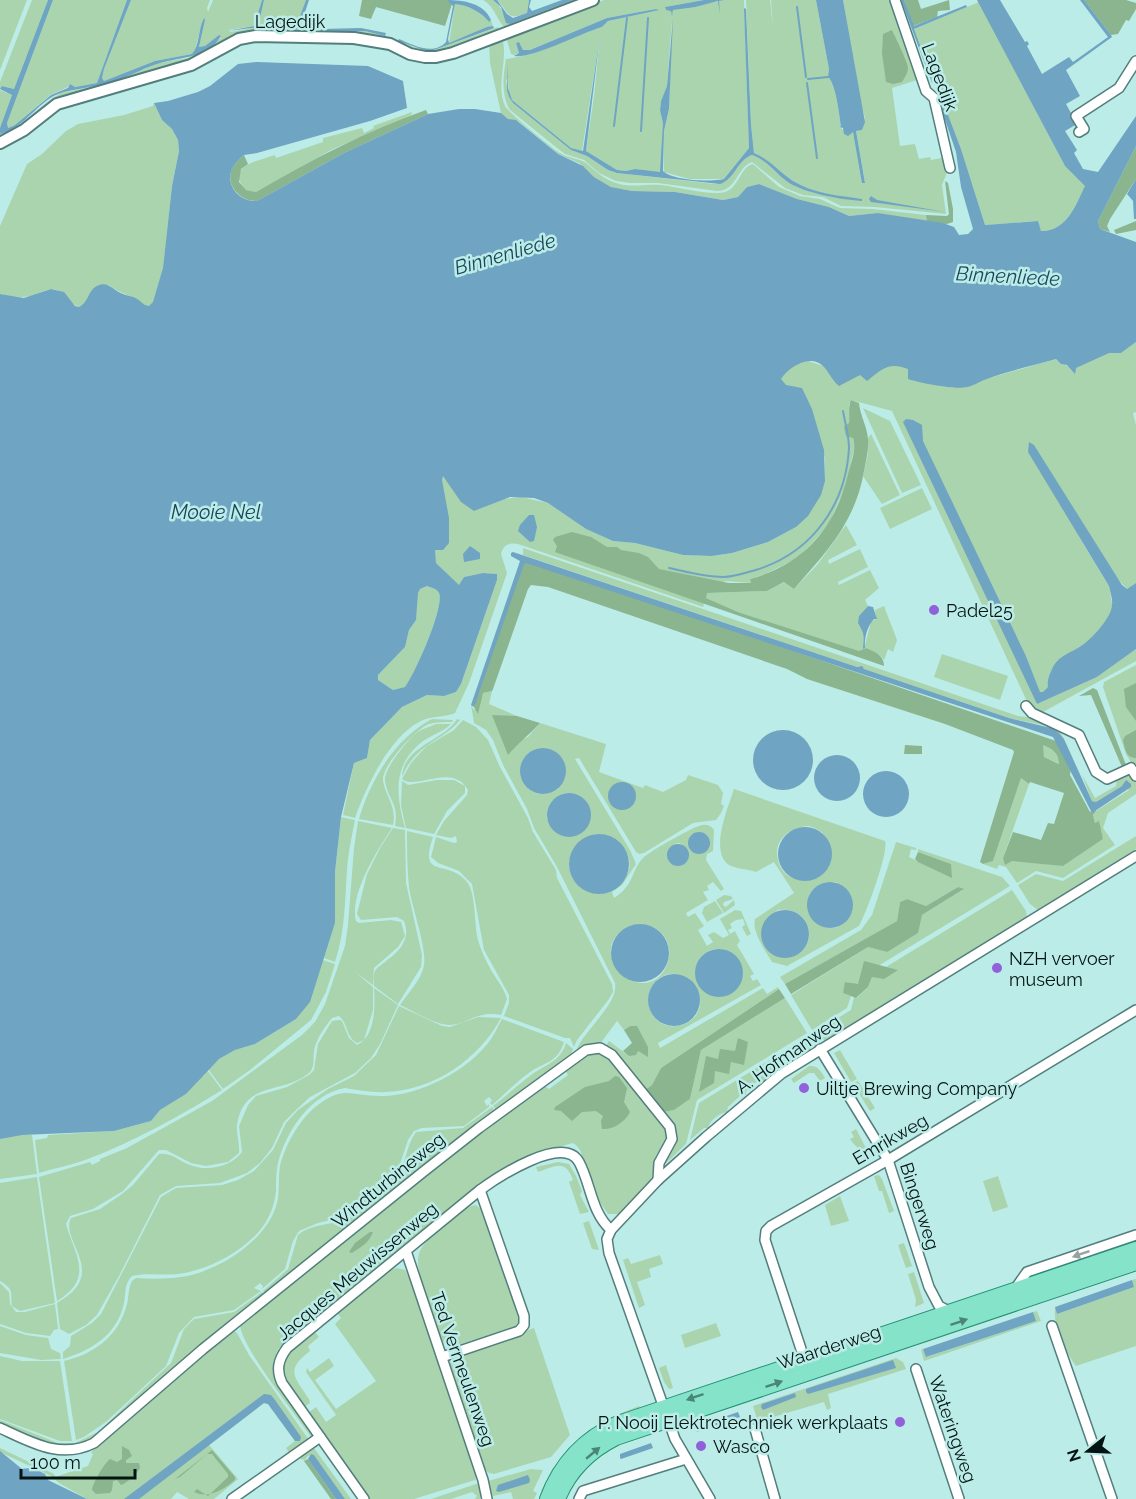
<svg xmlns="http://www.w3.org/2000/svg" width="1136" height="1499" viewBox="0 0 1136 1499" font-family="Raleway,sans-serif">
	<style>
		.green { fill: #aad4ae; fill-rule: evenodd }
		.forest { fill: #8ab58f; fill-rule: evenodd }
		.water { fill: #6fa4c2; fill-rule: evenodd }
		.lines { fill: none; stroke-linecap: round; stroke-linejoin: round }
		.stream { stroke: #6fa4c2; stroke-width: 2 }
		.minor-casing { stroke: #527e7c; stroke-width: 12 }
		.tertiary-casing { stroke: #527e7c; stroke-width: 14 }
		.primary-casing { stroke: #228f72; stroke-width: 16 }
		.minor { stroke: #fff; stroke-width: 9 }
		.tertiary { stroke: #fff; stroke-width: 10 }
		.primary { stroke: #85e3c9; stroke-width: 14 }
		.oneway { fill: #9aa1a1 }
		.oneway2 { fill: #4a8677 }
		.poi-dot { fill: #9061db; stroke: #bcece8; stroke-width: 2 }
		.labels { text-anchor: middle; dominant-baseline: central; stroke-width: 5; stroke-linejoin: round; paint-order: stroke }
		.street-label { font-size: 18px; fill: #031413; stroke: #bcece8 }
		.poi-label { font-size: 18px; fill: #031413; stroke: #bcece8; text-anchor: start }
		.water-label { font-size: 20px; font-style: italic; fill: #1a465c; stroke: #bcece8 }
	</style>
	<rect width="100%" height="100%" fill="#bcece8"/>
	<!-- green -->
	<g class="green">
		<polygon points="0,0 27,0 0,70"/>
		<polygon points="32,0 48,0 14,89 2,86 0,89 0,82"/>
		<polygon points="53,0 127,0 97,83 74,87 70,84 68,87 50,95 15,125 8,128 7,123"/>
		<polygon points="131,0 210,0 207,8 208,12 213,0 262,0 254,26 228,30 231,32 251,28 321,32 365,31 385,36 413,47 434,50 498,27 497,32 436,54 415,50 386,39 239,35 227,39 200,56 36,116 0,140 0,134 14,129 50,100 61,93 100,85 118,80 159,63 188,58 204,51 221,38 219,35 205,46 199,47 205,20 203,19 195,50 192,54 155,61 104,81 102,78 104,69"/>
		<polygon points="264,0 306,0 298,26 257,25"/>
		<path d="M483 0H493C501 6 504 13 506 22L510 24 573 0H583L505 28C496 19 495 7 483 0Z"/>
		<path d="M497 0H529L527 13C506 21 510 13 497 0Z"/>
		<path d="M604 0H704L665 7 666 10H671L672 15 673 10 725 0H744L749 148 724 179H689L664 172V131L669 110 672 20 667 86 661 101 660 110 664 123 662 171 656 173 635 169 626 171 617 170 586 151 594 96 600 35 582 151 571 148 512 100 509 94 508 78 506 80 509 97 513 103 571 150 587 156 608 170 617 173 714 184C736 183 733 161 752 155 767 160 776 174 789 183 805 193 842 199 862 201V199C840 197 812 193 793 181 779 172 769 160 754 153L751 125 746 0H770L773 27 771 0H816L829 69 828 77C836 84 839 114 841 126L839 127 844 130V134L853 132 863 183 865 182 856 131 862 130 865 118 859 96 843 0H893L920 79 892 88 900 146 915 144 919 159 930 157 931 160 947 157 948 170 942 185 946 214 875 207 841 206 823 197 803 195 785 188 752 162C737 167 737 191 717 191L658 183H630L616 181 599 173 584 160 565 154 557 148 510 110C501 95 503 76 506 59 540 55 570 37 602 27L608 21 658 10 656 9 607 18 530 50H523L519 42 516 43 519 53 514 55 511 54 506 37Z"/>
		<path d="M979 2 1065 166 1086 186C1075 205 1066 232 1041 231L1037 221 985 225 961 149 914 29Z"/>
		<path d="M455 4C469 5 480 12 489 22L491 20 493 26 449 43Z"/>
		<path d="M502 38C509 59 495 84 505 106 508 112 552 148 560 153 568 158 578 158 586 163 596 171 603 179 616 183 630 188 646 184 661 185 677 187 712 196 725 192 739 188 740 167 753 164L779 187 800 196 820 199 840 208 873 209 926 215 927 222 878 213 849 216 829 207 797 199 759 184 747 187 738 197 723 200 675 192 632 191 611 187 594 177 579 163 558 154 518 121 508 119 501 113 490 63 489 42Z"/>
		<polygon points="0,90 12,95 0,128"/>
		<path d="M154 103 162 120 172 129 178 140 179 151 172 186 163 269 154 302 149 306C141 305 138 300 131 297 123 293 117 291 109 285L91 292 87 301 79 307C70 304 67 294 57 290 49 287 40 293 34 295 22 299 12 296 0 294V226L27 164 42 154 66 131 78 124 124 115 153 106Z"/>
		<path d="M412 112 411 115 333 149 256 192 246 190C224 166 258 161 275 155L276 158 323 142V138L362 128 364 133 374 128 373 126Z"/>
		<path d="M1136 342V412L1133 413 1136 425V583L1127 589 1078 535 1109 586 1113 610 1107 624 1041 695 1026 656 1003 609 1037 704 1097 677 1136 649V661L1043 712 1040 713 1030 708 892 411 851 400 849 405 851 414 849 424 855 446 845 487 828 526 798 558 765 574 750 579 751 583 725 581 707 593 767 591 785 582 794 589 817 565 846 525 857 545 828 560 829 564 860 549 868 567 838 582 839 585 870 570 879 588 865 600 868 606 859 616 864 634 863 649 859 652 738 612 706 598 703 607 521 545C511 542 504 543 501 554L507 573 469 683 455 713C444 718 431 715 419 722 389 738 366 787 355 818L343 815 354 763 367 758 370 740 402 707 427 695 444 696 456 692 461 684 497 580 496 574 483 573 464 577 459 586 436 563 434 549 442 478 445 471 474 511 503 499 521 497 548 503 586 529 613 541 635 543 683 555 712 556 732 553 768 542 796 527 825 481V458L810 409 780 380 789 364 808 361 848 374 880 365 908 366V377L953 388 973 380 993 377 1056 359 1061 364 1076 368 1102 352 1121 353Z"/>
		<polygon points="863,408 890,421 921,485 902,493"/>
		<polygon points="871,434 900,495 882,504 863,476 868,453 868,438"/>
		<polygon points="922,488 932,509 890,529 880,508"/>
		<polygon points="523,548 1018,716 1033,718 1059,730 1064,739 1058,732 1051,727 1009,718 864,669 861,666 857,667 523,555"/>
		<path d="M427 586C432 588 437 588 439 593 445 606 415 674 406 687L393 690 378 680V675L405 647 409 630 416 620 417 593 420 589Z"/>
		<polygon points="884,606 897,640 893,652 888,649 884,660 881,656 865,648 865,645 871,622 876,619 875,610"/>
		<polygon points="942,654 1008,676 1000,700 934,677"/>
		<polygon points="1136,665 1136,771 1126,754 1103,687 1104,682"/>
		<path d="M492 691 489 704 517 716H492L523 739 528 737 540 723 606 744 599 772 643 788 645 785 663 792 686 780 688 775 718 785 723 793 721 804 724 806 721 813 716 820 693 823 644 853 639 854 636 852 579 758 575 759 630 850 636 864 622 885 612 892 614 898C635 885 631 869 644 857 651 851 694 826 702 825 708 824 711 826 714 830L713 851 707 854 706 860 724 889 721 891 713 882 707 886 709 890 703 892 708 900 686 913 688 917 695 913 704 926 698 930 707 946 713 942 708 935 714 932 723 938 729 935 720 919 735 910 741 911 751 934 747 936 742 927 745 925 743 919 736 920 730 924 732 928 728 930 730 934 735 931 740 941 737 945 754 974 750 976 753 981 757 979 761 985 658 1043 660 1048 763 988 767 994 778 987 779 989 661 1068 652 1085 645 1090 613 1051 606 1046 609 1041 629 1056 638 1051 647 1056 630 1026 624 1030 617 1021 600 1044H590L576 1051C583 1031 619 1004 615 983L557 867 534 828 527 809 503 765 493 740 486 730 474 723 471 705 474 710 479 704 483 693ZM543 748C566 750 572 773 558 789 522 811 503 753 543 748ZM566 793 581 797C599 813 587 839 563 836L547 819C546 805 552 797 566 793ZM698 832 706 834 710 841 700 853 692 851 688 843 691 835ZM595 834C619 833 641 860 623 881 610 897 587 896 575 881 560 862 576 839 595 834ZM679 843 683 845 688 860 681 866 674 844ZM632 925C639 926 649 925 655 928 670 936 673 955 665 969 641 1011 578 948 632 925ZM719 949C733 950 741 959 743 973 740 987 733 996 718 997L702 956 710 950ZM668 974C702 970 713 1016 682 1025 649 1035 633 986 668 974Z"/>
		<path d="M432 719 453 720 452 722C445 722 437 722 429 724 416 729 381 766 383 781 386 797 397 807 393 825L359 819C370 781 395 738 432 719Z"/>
		<path d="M457 719 460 720C441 743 416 743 402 777 403 746 444 741 457 719Z"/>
		<path d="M463 720 476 727 488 740 500 767 528 818 533 832 556 870 557 878 612 984 613 992 609 999 577 1040 574 1047 570 1038H565L504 1016 509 1003V995L484 950 472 884 459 871 438 863 431 857 436 837 454 843 457 842 456 836 451 838 436 835 444 821 467 795 468 790C452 762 417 791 402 779L411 763 419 754 427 746 454 730Z"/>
		<path d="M436 724H451C443 732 432 735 423 741 392 765 396 795 405 828L395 826C399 803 388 800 385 781 383 770 406 742 415 734 421 729 429 727 436 724Z"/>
		<path d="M1042 744C1052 749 1058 753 1060 764L1044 757Z"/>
		<polygon points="1129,774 1136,782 1136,794 1108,813 1103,828 1115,845 1063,878 1036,871 1017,883 1006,867 999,865 997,869 983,864 993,861 1021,778 1029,784 1003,858 1063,866 1103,839 1098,822 1095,823 1093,815 1096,811 1129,790 1122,786 1096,802 1092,801 1082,775 1095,798 1116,786 1117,777"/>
		<polygon points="437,780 454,780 465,786 465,793 447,811 434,834 406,828 401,806 402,781 408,785"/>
		<path d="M734 789 885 841C889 852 866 914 859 926L787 966 772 962C765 950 752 933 755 919L794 893 774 862 756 872C748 869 736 869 729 865 709 851 728 808 734 789ZM809 826C830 832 836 850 826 869 822 876 815 880 807 879 802 878 794 879 789 876 785 874 782 870 780 866 770 843 787 827 809 826ZM827 882H836L852 898C854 907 852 912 846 920 824 949 784 893 827 882ZM778 910C793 908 807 915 809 931 813 965 756 965 762 931 764 920 768 916 778 910Z"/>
		<path d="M341 817 355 820C352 836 348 853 347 870 345 901 345 932 335 962L324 958 335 923V872Z"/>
		<path d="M358 821 392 828C378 849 349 894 356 921L359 923 391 920 401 922 405 936 398 947 374 968 373 985 355 972 373 987V1010L364 1040 357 1043C346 1037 348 1023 339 1016L332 1018C324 1028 316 1039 314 1051 313 1059 315 1068 309 1073 282 1095 244 1080 237 1125 236 1134 240 1143 239 1153L228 1162 206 1166 191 1163 166 1150H159L123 1191 93 1209 70 1216 66 1224C75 1256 95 1278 57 1301L39 1177 90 1162 92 1165 100 1161V1159L127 1148 212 1101 302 1035 315 1022 325 1004 345 946 348 925 354 848Z"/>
		<path d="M393 828 405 830 406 883 422 955 421 967 398 1004 374 986C374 982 373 975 375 971 377 967 383 964 386 961 400 951 411 939 404 921L397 917 361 920 357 914 367 874 380 848Z"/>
		<path d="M407 831 433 837C418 881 448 858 467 882 476 893 474 924 478 940 481 951 486 961 491 970 497 980 504 988 507 999L501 1015C477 1010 469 1024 450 1025 435 1025 413 1011 400 1005 408 993 422 979 424 965 427 948 412 908 409 887 407 869 407 849 407 831Z"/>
		<polygon points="1136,836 1136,849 1038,910 1030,904 1018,885 1036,874 1063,881"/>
		<polygon points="896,842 916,848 916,850 911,849 909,857 951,877 951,864 918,852 918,849 1002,877 1010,886 878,966 864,962 858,985 846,982 843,993 851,996 847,1008 812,1030 791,995 868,947 887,952 922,915 963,890 958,887 926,906 907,899 900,902 897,921 785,984 780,977 861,930 872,915"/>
		<polygon points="1012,890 1026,911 1027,917 825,1040 816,1037 813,1033 851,1010 854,997 857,998 868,987 872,977 897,970 886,967"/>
		<polygon points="724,895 731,896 733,899 724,902 723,905 726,907 734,900 735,905 724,913 716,900"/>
		<polygon points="715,901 723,913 707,922 702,913 704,907"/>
		<polygon points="323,960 335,964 326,992 311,1020 250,1070 223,1089 208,1069 219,1059 235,1050 255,1044 296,1019 318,976"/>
		<path d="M374 988 398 1005 380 1044 371 1058 355 1073 310 1097 297 1109 284 1122 272 1148 260 1163 247 1173 220 1183 176 1186 160 1195 119 1276 97 1315 86 1325 69 1334 60 1329 57 1303C111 1273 59 1241 71 1218L100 1209 122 1194 133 1185 159 1154C171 1152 179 1161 190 1165 207 1172 231 1167 242 1152L239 1126 248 1105 256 1096 287 1087 309 1075 314 1070 318 1044 332 1021 339 1020 342 1021 349 1038 357 1045C376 1036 375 1005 374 988Z"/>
		<path d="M785 998 807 1033 697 1100 686 1144 663 1166C676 1143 682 1134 664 1112L674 1110 690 1099 701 1050Z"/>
		<path d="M399 1006 442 1026 450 1027 478 1017 501 1018C478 1060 434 1090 386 1092 372 1093 358 1090 345 1088 310 1094 286 1132 278 1163 276 1172 276 1182 276 1191 274 1212 264 1229 248 1242 230 1258 202 1271 178 1274 163 1276 146 1272 132 1276 124 1284 126 1293 124 1303 117 1335 92 1350 63 1359V1352L70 1346 71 1336 92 1323 101 1314 161 1197 176 1188 222 1185 238 1180 254 1171 273 1150 286 1123 298 1110 328 1089 354 1076 376 1055Z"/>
		<path d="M502 1019 564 1042C558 1061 549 1061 533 1070 519 1079 505 1094 492 1105L490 1103 492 1100 489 1097 484 1101 487 1106 489 1104V1107L464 1126 422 1128 414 1131 408 1140 395 1179 348 1216 318 1223 299 1231 293 1241 285 1269 262 1289 263 1286 260 1283 254 1288 261 1291 234 1310 194 1317 179 1333 166 1366 107 1421 84 1437 76 1440 64 1361C94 1354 119 1336 127 1304 129 1296 128 1288 132 1281L136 1278C151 1279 167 1279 181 1277 218 1272 268 1240 277 1203 280 1191 278 1178 280 1166 285 1146 298 1122 314 1108 344 1084 348 1096 382 1096 419 1096 470 1070 491 1039 495 1033 498 1026 502 1019Z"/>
		<path d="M809 1036 813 1043 812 1048 804 1052 800 1051 765 1075V1080H759L746 1091V1095H741L728 1107 727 1112C719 1113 710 1120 708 1128H704L690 1140 699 1103Z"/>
		<path d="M566 1043 573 1049 571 1054 496 1110 493 1106C506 1096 518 1085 531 1075 545 1065 561 1061 566 1043Z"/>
		<polygon points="840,1050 857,1079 851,1082 834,1053"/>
		<path d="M600 1052 610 1058 666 1131C669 1144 659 1147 655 1158 652 1167 654 1175 650 1183L619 1214H608L596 1196 580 1150 576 1145 572 1143 518 1161 490 1177 278 1349 273 1362 274 1378 313 1435 311 1437C297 1416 240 1346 240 1324L492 1123 544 1086 549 1089 568 1075 565 1070 588 1054Z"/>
		<path d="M809 1066C818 1065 821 1071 825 1078L820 1081 814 1073H809L794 1083 791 1079Z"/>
		<path d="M207 1070 222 1090C180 1116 135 1141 88 1159 72 1165 55 1168 39 1173L35 1140 47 1138 48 1135 114 1131 151 1121 160 1110 186 1094Z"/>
		<polygon points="858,1081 875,1108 870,1111 853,1084"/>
		<path d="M492 1107 494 1110 265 1294 263 1291 288 1269 298 1235C314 1222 334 1226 351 1217L395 1182C406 1166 405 1147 416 1132L463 1128Z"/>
		<path d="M856 1129 869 1154 866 1157C861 1149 856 1148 850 1139L854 1137 851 1132Z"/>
		<polygon points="0,1132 32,1135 37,1174 0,1179"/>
		<path d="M558 1162 569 1164 576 1176 582 1191 580 1195 589 1212 580 1214 569 1182 573 1180C565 1158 555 1167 538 1172L536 1167Z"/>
		<polygon points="901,1162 908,1172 914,1190 908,1192 901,1171"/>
		<polygon points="879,1175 882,1179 894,1211 889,1213 882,1191 879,1191 874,1176"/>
		<polygon points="998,1176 1008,1207 993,1212 983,1181"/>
		<path d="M37 1177 55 1303 20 1311 12 1306C10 1292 15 1290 0 1281V1183Z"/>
		<polygon points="840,1196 849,1221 831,1226 825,1205"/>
		<path d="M476 1205 484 1212 519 1321 516 1326 512 1328 451 1347 447 1346 441 1339C435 1320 411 1269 420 1251 425 1240 437 1232 446 1225 455 1217 464 1207 476 1205Z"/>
		<polygon points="589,1221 599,1250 592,1249 583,1223"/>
		<polygon points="904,1243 912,1266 906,1268 898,1245"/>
		<polygon points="660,1255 663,1264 649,1269 651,1277 637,1282 645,1305 639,1308 623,1260 628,1258 631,1264"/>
		<polygon points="397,1268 405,1270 410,1279 477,1478 475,1480 414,1499 370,1499 308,1413 316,1407 326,1422 336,1415 306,1372 307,1368 310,1372 329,1358 334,1366 315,1380 336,1409 376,1381 335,1324 341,1318 337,1313 390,1270"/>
		<polygon points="914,1272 924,1303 915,1307 916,1300 908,1274"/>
		<path d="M1136 1279V1346L1076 1366C1064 1349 1053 1327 1055 1307L1057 1314 1134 1287 1132 1280Z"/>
		<polygon points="0,1283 9,1292 10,1304 16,1312 25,1312 55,1304 58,1329 54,1330 50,1336 26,1333 0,1324"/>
		<polygon points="262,1292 264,1295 162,1377 99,1434 90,1440 76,1445 75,1443 98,1432 171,1363 184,1329 194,1319 234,1312"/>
		<polygon points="1037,1311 1041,1321 924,1361 921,1350 923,1349 927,1357 1035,1321 1033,1312"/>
		<polygon points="716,1323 721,1336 685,1348 681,1335"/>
		<polygon points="0,1326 26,1335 48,1338 51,1349 60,1353 61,1359 41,1360 0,1353"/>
		<polygon points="534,1328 570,1435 551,1457 494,1474 489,1473 484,1469 449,1364 456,1355"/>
		<polygon points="233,1330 237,1333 249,1355 309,1440 290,1454 286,1448 295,1441 268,1404 263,1403 209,1445 238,1479 214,1499 189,1499 177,1492 171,1499 87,1499 59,1483 51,1476 0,1452 0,1448 54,1474 55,1477 88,1466 93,1454 91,1453 95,1447"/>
		<path d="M314 1331 319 1337 308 1346 310 1351C285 1370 294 1376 309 1399L310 1403 304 1407C277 1368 275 1362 314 1331Z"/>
		<polygon points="0,1356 22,1361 60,1361 72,1441 60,1441 0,1419"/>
		<polygon points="896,1358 903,1362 906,1369 828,1394 831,1408 827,1410 824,1402 763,1420 762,1427 759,1426 753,1406"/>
		<polygon points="666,1365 673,1388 669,1389 664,1382 659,1368"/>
		<polygon points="639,1406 642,1412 616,1421 544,1493 541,1491 553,1468 602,1421"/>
		<polygon points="0,1420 58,1443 73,1443 74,1446 49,1445 0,1424"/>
		<polygon points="314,1448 351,1499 345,1499 314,1455 308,1456 304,1461 303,1459 301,1460 301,1457"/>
		<polygon points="531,1469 543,1470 533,1491 537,1493 534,1499 513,1499 511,1492 493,1496 488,1481"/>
		<polygon points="479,1483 482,1491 480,1499 475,1499 477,1496 472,1492 451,1499 431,1499"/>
	</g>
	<!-- forest -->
	<g class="forest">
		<polygon points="362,0 447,0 452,4 445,26 376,7 371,19 359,16"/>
		<polygon points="904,0 918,0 921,9 949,0 950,10 938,11 937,17 913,26"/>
		<polygon points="1084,0 1126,0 1136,3 1136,9 1129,21 1126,20 1118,34 1111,35"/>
		<path d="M892 30C895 37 908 62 908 68 908 73 905 77 902 82L893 84 886 82 882 53 883 34Z"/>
		<path d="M426 110 428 114 344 153 257 201C241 202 225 186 232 169 235 163 239 159 244 155L248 164 241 169 239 182 246 190 256 192C311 160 366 131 426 110Z"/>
		<polygon points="1136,146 1136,179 1110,219 1107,226 1110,232 1100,229 1098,221"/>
		<polygon points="945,181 948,183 953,209 953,222 947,224 927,222 926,215 947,216 949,214"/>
		<polygon points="1136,221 1136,230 1116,234 1114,230"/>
		<path d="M851 400 859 403C860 415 867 426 868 439 869 449 866 460 864 471 855 523 827 551 794 589L784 582 767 591 707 593 706 598 738 612 859 651 866 648C875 652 884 655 884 666L555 552 557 546 553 540 555 537 572 532 591 537 607 547H617L621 550 639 553 648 557 659 569 729 583H751L750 579C804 564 835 529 848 474 851 462 857 450 853 438L846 436 844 427 849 423C850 416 848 406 851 400Z"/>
		<path d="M522 558 1056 741 1071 768 1070 775 1090 812 1094 809 1096 811 1093 815 1095 823 1099 821 1103 839 1063 866 1012 861 1005 865 1003 858 1013 832 1041 840 1048 823 1054 824 1064 793 1030 782 1029 784 1021 778 993 861 983 864 980 862 1014 752 1013 750 945 724 807 679 787 669 548 587 531 585 528 589 493 689 492 691 483 693 478 714 474 707 476 694ZM1043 745C1052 749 1059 753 1059 764L1044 757Z"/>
		<polygon points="1136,683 1136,721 1126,707 1124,689"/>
		<polygon points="1093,688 1097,690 1126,765 1122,767 1091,695 1079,696"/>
		<path d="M492 715 517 716 540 723C529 735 518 743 508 755Z"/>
		<path d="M1136 730V758C1126 758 1125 749 1123 740L1125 736Z"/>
		<polygon points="905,745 922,746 922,754 904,754"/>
		<polygon points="918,852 951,864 952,878 918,862 915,859"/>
		<polygon points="958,887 964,889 922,915 918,933 887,952 868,947 791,994 785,984 897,921 900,902 907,899 926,906"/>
		<polygon points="864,961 898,970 884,979 872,977 868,987 856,998 843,993 845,982 858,984"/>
		<polygon points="779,989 785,998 701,1050 690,1099 674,1110 664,1112 645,1090 652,1085 661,1068"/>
		<polygon points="630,1026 637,1026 648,1047 648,1057 638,1051 636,1055 629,1056 623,1051 632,1043 624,1030"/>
		<polygon points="738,1038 748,1042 744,1065 731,1062 729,1074 715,1071 714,1083 699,1092 706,1056 718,1059 720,1049 735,1051"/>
		<path d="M615 1076 619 1077 627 1088 624 1102 630 1112C625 1122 613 1130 602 1129L601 1121 603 1116 596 1111 582 1112 572 1121 561 1111 554 1110 555 1107 585 1087 609 1081Z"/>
		<path d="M370 1232H373C369 1243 361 1247 352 1253L349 1252 355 1243Z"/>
		<path d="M122 1446 129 1450 132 1456 126 1460V1463H139L140 1468C137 1474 127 1483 121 1485L117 1480 113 1481 112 1490 110 1493 96 1494 92 1490C93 1482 104 1464 110 1459L117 1462 122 1459Z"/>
		<path d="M212 1450 235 1477V1480C223 1490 208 1499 194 1492L197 1489 208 1496 228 1477V1474L212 1454H207L180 1477 175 1479Z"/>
		<polygon points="308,1459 336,1499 331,1499 304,1461"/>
	</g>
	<!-- water -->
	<g class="water">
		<path d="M48 0H53L7 123 8 128 15 125 51 95 68 88 70 84 75 87 97 83 127 0H131L104 69 102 78 104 81 155 61 192 54C200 45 198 29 204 18L205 20 199 47 205 46 219 35 221 36C208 58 181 57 160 63 146 67 132 75 118 80 100 86 82 88 64 92 39 98 26 128 0 134V128L12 95 0 89 2 86 14 89Z"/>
		<polygon points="262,0 264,0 258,26 296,27 306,0 309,0 301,24 304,27 314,28 314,30 251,28 227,31 254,26"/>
		<path d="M447 0C463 0 484 3 491 20L489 22C481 12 468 5 455 4L448 39 449 43 487 27 493 26 494 28 434 50H424L398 41 399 39C413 45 433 56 446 42L453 6Z"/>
		<polygon points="493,0 497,0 507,14 513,18 527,13 529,0 531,0 529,7 532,11 562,0 573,0 510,24 506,23 501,7"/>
		<polygon points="704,0 725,0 719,1 720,14 718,1 695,7 695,127 695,7 673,10 672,16 671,11 666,10 665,7"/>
		<path d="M816 0H843L865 122 862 130 856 131 865 183H862L853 132 848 136 844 134 843 128 839 127 841 126C839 114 836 84 828 77L829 69Z"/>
		<polygon points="901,0 904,0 914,26 966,5 967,7 914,29 934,82 932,83"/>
		<path d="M977 0H1000L1025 42 1027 41 1029 44 1027 46 1042 74 1069 57 1073 62 1108 37 1080 0H1084L1111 35 1112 37 1066 70 1080 96 1066 104 1077 124 1065 131 1077 150 1074 153 1083 169 1098 172 1136 116V146L1098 221 1100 229 1136 242V342L1121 353H1109L1076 368 1075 374 1067 365 1061 364 1056 359C1032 366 1007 371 984 380 979 382 973 386 967 387 955 390 920 383 908 379V369C888 361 881 370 867 381L860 375 839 386C831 380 828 368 819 363 806 356 788 368 781 379L786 385 802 388 812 409 824 450 825 481 821 495 808 516 796 527 768 542 732 553 712 556 683 555 635 543 613 541 586 529 548 503 534 498 510 497 474 511 461 502 443 476 442 480 449 518V543L443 550H435L436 563 459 585 464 577 483 573 497 574V580L461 684 456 692 444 696 427 695 402 707 370 740 367 758 354 763 341 817 335 872V923L310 1002 296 1019 255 1044 235 1050 219 1059 186 1094 160 1110 151 1121 114 1131 22 1135 0 1139V294L24 298 51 289 64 292 75 306 79 307C89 302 88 290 97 286 108 280 115 292 123 294 128 296 133 296 137 299 142 302 143 305 149 306L153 302 163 268 172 186 179 151 178 140 172 129 162 120 154 103 168 101 198 92 210 86 238 64 257 62 368 66 403 81 407 108 370 121 257 153 244 155C239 159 235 163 232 169 225 186 240 202 257 201L344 153 428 114 459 109H475L501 113 508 119 516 120 558 154 583 166 594 177 611 187 632 191 675 192 723 200 738 197 747 187 759 184 797 199 829 207 849 216 878 213 943 223 954 227 959 235 968 234 973 229 961 187 956 152 937 96 940 94 961 149 985 225 1038 221 1041 231C1066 232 1076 205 1085 186L1065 166ZM427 586C432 588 436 588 439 593 445 606 415 674 405 687L393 690 378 680V675L405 647 409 630 416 620 418 593 420 589Z"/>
		<path d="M744 8 746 9 751 125 754 153C769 159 779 172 793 181 812 193 840 196 862 199V201C843 200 805 193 789 183 776 174 767 160 752 155 737 160 735 179 720 184L617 173 608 170 587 156 571 150 513 103 509 97 507 90V64L508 88 512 100 571 148 583 151 600 35 586 151 617 170 626 171 635 169 660 172 663 123 660 110 661 101 667 86 673 19 669 109 664 131 663 171C674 181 710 182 724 179L749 148Z"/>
		<path d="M656 9 659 10 608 21 602 27C581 33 532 59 514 56L519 53 516 43 519 42 523 50H530L607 18Z"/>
		<polygon points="361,28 386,33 385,36 365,31 321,32 321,29"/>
		<polygon points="1136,179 1136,219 1134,219 1133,201 1127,194"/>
		<polygon points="871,196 877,200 945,212 871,202 869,199"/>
		<path d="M906 419 913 420 922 425 923 441 1026 656 1040 692H1043L1048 687C1047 680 1049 676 1052 669 1059 655 1069 654 1081 646 1091 640 1112 617 1112 605 1113 599 1110 592 1109 586L1028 452 1029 442 1034 445 1122 585 1127 589 1136 583V649L1097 677 1037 704 903 422Z"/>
		<polygon points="529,515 534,515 537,527 534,541 530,542 518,531 520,525"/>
		<polygon points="470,546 480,553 480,559 464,562 463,554"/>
		<polygon points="513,552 857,667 862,666 864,669 1009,718 1051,728 1058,732 1064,739 1092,801 1096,802 1122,786 1126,780 1131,784 1131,787 1092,813 1053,737 526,563 524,564 474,707 471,705 520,561 511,556 511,553"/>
		<path d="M868 606 873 607 877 619H874C867 626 864 639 865 648L863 649C864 635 865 635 858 623L859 616Z"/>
		<circle cx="783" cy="760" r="30"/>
		<circle cx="543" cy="771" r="23"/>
		<circle cx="837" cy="778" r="23"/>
		<circle cx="886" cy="794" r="23"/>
		<circle cx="622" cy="796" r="14"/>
		<circle cx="569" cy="815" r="22"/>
		<circle cx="805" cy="854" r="27"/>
		<circle cx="699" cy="843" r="11"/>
		<circle cx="599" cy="864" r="30"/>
		<circle cx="678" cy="855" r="11"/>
		<circle cx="830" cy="905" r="23"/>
		<circle cx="785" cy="934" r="24"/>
		<circle cx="640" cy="953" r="29"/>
		<circle cx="719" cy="973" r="24"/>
		<circle cx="674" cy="1000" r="26"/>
		<polygon points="1132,1280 1134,1287 1057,1314 1055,1307"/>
		<polygon points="1033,1312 1036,1321 926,1357 923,1349"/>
		<polygon points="893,1360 896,1368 808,1394 806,1392 806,1389"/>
		<polygon points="795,1393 796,1397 763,1410 761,1407 762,1404"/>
		<polygon points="264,1394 271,1395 275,1400 301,1437 300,1441 295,1441 268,1404 264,1403 139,1499 124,1499"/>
		<polygon points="738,1412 740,1417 697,1432 695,1427"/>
		<polygon points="651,1443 653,1448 621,1459 620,1458 620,1454"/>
		<path d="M0 1451 22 1469C31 1467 37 1470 45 1474L48 1480 87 1499H0Z"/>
		<polygon points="311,1454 314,1455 345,1499 336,1499 308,1459"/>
		<polygon points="528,1475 530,1480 529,1483 499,1492 496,1491 498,1485"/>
	</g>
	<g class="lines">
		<!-- stream -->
		<g class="stream">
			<polyline points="797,7 806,77"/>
			<polyline points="808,79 828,77"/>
			<polyline points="807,83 817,158"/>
			<polyline points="614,126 627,18"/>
			<polyline points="641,131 648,18"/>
			<path d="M669 568C687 572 705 577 723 577 735 577 748 572 759 569 813 551 846 504 849 448 849 436 845 423 843 411"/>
		</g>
		<defs>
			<g id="minor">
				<polyline points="895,0 926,91 934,98 950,168"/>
				<polyline points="1079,132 1084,129 1076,116 1119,88 1136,61"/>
				<polyline points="1026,706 1032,713 1079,735 1096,772 1107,779 1131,768 1136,776"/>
				<polyline points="820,1049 888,1160 929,1287 939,1306 949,1311"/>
				<polyline points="406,1251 483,1480 487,1499"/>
				<polyline points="1015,1289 1027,1272 1136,1235"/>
				<polyline points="1052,1326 1112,1499"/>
				<polyline points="801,1349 765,1240 766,1231 771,1226 888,1160 1136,1010"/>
				<polyline points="442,1357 519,1331 524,1325 524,1316 480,1190"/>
				<polyline points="916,1369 959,1499"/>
				<path d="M0 1428C31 1442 60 1460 94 1443L203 1349 423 1172 479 1128 586 1050 600 1048 612 1055 670 1127 672 1139 659 1163 658 1180"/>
				<polyline points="755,1429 775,1499"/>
				<polyline points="232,1499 320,1437"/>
				<path d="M364 1499 282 1383C276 1370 278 1360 287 1348L480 1190C498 1177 563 1134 579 1162 591 1184 591 1212 611 1230"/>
				<polyline points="579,1499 583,1491 686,1459"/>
				<polyline points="710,1499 675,1439 609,1253 607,1239 611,1230 658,1180 706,1137 781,1074 1136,856"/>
			</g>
			<polyline id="tertiary" points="0,143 24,130 57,104 191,65 239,39 256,36 354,38 390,44 410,54 425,57 436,57 453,53 593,0"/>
			<g id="primary">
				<path d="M547 1499C560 1464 584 1438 618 1423L1136 1249"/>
				<path d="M558 1499C569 1472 590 1451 616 1438L1136 1263"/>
			</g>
		</defs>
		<!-- minor casing -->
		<use href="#minor" class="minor-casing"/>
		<!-- tertiary casing -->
		<use href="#tertiary" class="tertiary-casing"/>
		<!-- primary casing -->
		<use href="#primary" class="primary-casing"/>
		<!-- minor -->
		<use href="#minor" class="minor"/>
		<!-- tertiary -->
		<use href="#tertiary" class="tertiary"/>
		<!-- primary -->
		<use href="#primary" class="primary"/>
	</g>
	<!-- one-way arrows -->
	<defs><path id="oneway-solid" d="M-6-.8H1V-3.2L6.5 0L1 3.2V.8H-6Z" transform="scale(1.5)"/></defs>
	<use class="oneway" href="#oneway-solid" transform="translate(1081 1254) rotate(161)"/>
	<g class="oneway2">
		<use href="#oneway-solid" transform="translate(959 1322) rotate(-19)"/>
		<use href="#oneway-solid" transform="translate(774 1384) rotate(-19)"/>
		<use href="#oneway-solid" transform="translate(695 1397) rotate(161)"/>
		<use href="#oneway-solid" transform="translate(593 1453) rotate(-40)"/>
	</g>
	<!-- markers -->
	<g class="poi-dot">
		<circle cx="934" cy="610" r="6"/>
		<circle cx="997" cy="968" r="6"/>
		<circle cx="804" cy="1088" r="6"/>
		<circle cx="900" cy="1422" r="6"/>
		<circle cx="701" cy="1446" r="6"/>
	</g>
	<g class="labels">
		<!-- street labels -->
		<g class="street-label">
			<text x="290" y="21">Lagedijk</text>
			<text transform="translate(940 77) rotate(69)">Lagedijk</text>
			<text transform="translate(788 1054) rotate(-35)">A. Hofmanweg</text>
			<text transform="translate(890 1139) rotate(-30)">Emrikweg</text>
			<text transform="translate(388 1180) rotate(-39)">Windturbineweg</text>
			<text transform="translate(920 1206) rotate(72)">Bingerweg</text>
			<text transform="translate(357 1271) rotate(-40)">Jacques Meuwissenweg</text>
			<text transform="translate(829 1347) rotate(-18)">Waarderweg</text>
			<text transform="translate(463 1369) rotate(71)">Ted Vermeulenweg</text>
			<text transform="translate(953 1429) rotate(71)">Wateringweg</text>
		</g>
		<!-- poi labels -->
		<g class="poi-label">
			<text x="946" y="610">Padel25</text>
			<text x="1009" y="958">NZH vervoer<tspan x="1009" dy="21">museum</tspan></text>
			<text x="816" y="1088">Uiltje Brewing Company</text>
			<text x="888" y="1422" text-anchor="end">P. Nooij Elektrotechniek werkplaats</text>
			<text x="713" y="1446">Wasco</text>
		</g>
		<!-- water labels -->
		<g class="water-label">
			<text transform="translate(505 254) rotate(-16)">Binnenliede</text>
			<text transform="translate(1008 276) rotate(3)">Binnenliede</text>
			<text x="216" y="512">Mooie Nel</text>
		</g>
	</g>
	<!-- north arrow -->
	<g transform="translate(1088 1451) rotate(252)" stroke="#bcece8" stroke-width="4.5" paint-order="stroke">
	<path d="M0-4.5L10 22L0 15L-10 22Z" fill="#031413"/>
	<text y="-9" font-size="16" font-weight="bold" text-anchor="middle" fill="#031413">N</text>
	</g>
	<!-- scale -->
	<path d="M21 1469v9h114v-9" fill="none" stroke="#031413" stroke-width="3"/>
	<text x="30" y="1469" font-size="18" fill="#031413" stroke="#bcece8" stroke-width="4.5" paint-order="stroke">100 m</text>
</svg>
